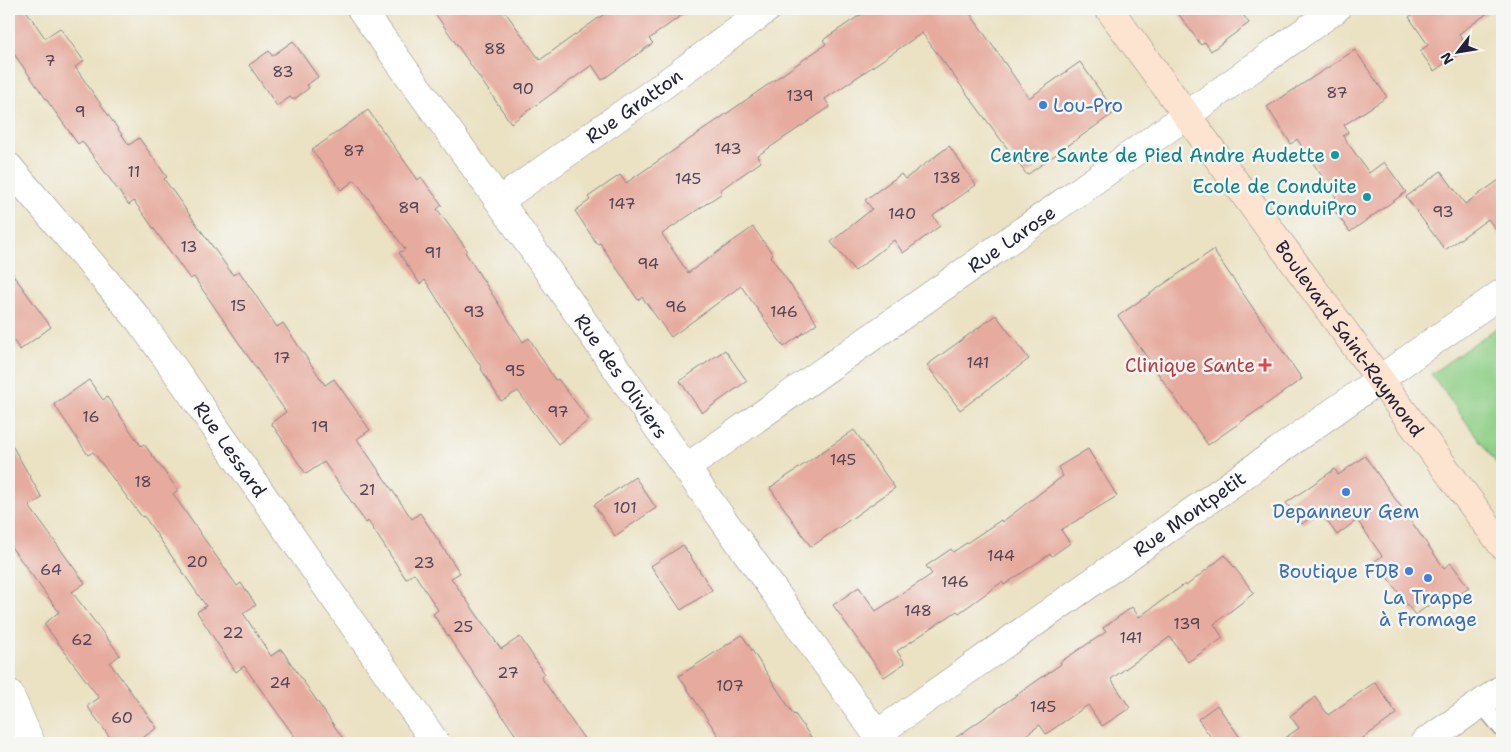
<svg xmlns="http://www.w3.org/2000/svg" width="1511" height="752" viewBox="0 0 1511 752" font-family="'Shantell Sans',sans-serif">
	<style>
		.green { fill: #8fcf87; stroke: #587861 }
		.building { fill: #e6aa9e }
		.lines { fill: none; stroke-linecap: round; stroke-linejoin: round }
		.service-casing { stroke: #868280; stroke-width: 18 }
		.minor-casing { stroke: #868280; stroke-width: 29 }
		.secondary-casing { stroke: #868280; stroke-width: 29 }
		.service { stroke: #fff; stroke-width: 16 }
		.minor { stroke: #fff; stroke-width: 28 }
		.secondary { stroke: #fde4d1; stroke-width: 28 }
		.shop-dot { fill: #3f7fe0; stroke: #f6f6f2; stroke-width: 2 }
		.culture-dot { fill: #0f9aa8; stroke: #f6f6f2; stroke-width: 2 }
		.health-dot { fill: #e0444e; stroke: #f6f6f2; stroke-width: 2 }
		.labels { text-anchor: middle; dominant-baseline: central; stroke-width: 5; stroke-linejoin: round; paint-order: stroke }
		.number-label { font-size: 16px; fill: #534454 }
		.shop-label { font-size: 19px; fill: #366cbe; stroke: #f6f6f2 }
		.street-label { font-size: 19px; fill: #22223b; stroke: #f6f6f2 }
		.culture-label { font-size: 19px; fill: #0d838f; stroke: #f6f6f2; text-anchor: end }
		.health-label { font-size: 19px; fill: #be3a42; stroke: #f6f6f2; text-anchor: end }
	</style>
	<rect width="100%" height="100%" fill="#f6f6f2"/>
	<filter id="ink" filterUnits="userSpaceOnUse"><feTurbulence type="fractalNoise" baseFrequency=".02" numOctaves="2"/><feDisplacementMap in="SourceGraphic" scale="10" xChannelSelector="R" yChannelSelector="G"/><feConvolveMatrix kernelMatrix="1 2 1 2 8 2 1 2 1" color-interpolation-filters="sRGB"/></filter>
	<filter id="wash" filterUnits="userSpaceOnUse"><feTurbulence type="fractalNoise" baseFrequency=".0096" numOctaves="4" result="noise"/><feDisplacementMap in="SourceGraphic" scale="20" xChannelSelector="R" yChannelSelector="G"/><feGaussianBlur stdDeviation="1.12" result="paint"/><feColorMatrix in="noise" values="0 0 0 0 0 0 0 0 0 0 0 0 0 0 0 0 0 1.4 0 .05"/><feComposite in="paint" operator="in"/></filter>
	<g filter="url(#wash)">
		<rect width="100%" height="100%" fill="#ebe2c4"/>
		<!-- green -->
		<polygon class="green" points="1502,324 1502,471 1431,374"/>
		<g id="blocks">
			<!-- building -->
			<g class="building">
				<polygon points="9,9 25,9 45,38 60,28 84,61 75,67 129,145 139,138 167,177 164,179 233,275 239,271 277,327 283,323 325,385 334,379 370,430 357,439 412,519 420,513 460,573 451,578 501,649 520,637 545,674 541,677 587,743 521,743 433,614 438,610 414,573 406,579 368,521 366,523 324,462 306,474 271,423 286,412 194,277 190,279 134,201 129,205 82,141 78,144 9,47"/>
				<polygon points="432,9 503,9 540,60 611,9 690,9 649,39 653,43 602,80 592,65 511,123"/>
				<polygon points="869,9 967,9 1029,98 1080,62 1115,112 1027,175 922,33 825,99 830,107 757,156 761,162 720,190 722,193 662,234 688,273 753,227 773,255 771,257 817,323 784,347 741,286 671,337 642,297 638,300 600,243 597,244 575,211 590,200 588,197 620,175 626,183 696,135 826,44 823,40"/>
				<polygon points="1175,9 1239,9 1249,23 1211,51 1205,42 1201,45"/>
				<polygon points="1422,9 1493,9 1459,34 1468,47 1434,71 1420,51 1428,45 1409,17"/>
				<polygon points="293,41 318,77 307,85 309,88 293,100 290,97 277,106 249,65 269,51 272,56"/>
				<polygon points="1355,50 1387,97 1344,125 1348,132 1343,136 1369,173 1384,162 1406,192 1350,232 1329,203 1336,197 1297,139 1291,144 1267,107"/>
				<polygon points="368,110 418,180 421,177 442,205 437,209 467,250 465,252 523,342 529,338 555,380 558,379 589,420 558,444 518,391 501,401 481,369 482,368 425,280 420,284 399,253 405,249 355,180 341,190 312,150"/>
				<polygon points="949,146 976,185 933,216 940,226 903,253 894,240 855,271 831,242 872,209 865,200 901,174 905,179"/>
				<polygon points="1441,171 1465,204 1502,178 1502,238 1488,219 1445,250 1406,197"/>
				<polygon points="1213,250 1302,379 1208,445 1118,316"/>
				<polygon points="9,269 51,327 20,350 9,334"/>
				<polygon points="996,315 1029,359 960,410 927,365"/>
				<polygon points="725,350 747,381 702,413 680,381"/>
				<polygon points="89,380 103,400 107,397 141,446 144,444 178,490 173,494 237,586 241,583 256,605 243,613 271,656 281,649 346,743 299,743 244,666 236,672 197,612 206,606 144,516 142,517 93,452 88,455 54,404"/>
				<polygon points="854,430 895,488 811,547 770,488"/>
				<polygon points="9,440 42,498 29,506 85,583 72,592 120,655 110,663 157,728 135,743 114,743 87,706 99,698 44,624 59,612 9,544"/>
				<polygon points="1088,449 1117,496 1061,530 1070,543 1052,556 1050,554 1004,585 1002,582 959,613 957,611 897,651 905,663 884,677 833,605 859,587 876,611 932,574 926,566 951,549 953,552 1001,520 1002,522 1063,476 1058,467"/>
				<polygon points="1365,456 1444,568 1451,563 1469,588 1445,606 1439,598 1415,615 1375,561 1382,556 1357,520 1337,535 1320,511 1302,524 1286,503 1335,469 1338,475"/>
				<polygon points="635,477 656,508 615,536 594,505"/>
				<polygon points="683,545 712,590 681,610 651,566"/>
				<polygon points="1225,555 1254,593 1214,624 1223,638 1188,662 1170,637 1111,679 1130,708 1102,726 1088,705 1046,734 1040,725 1014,743 948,743 1061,664 1060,662 1106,632 1103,628 1132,607 1139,617 1185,584 1186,586"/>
				<polygon points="742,635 794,715 795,714 815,743 723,743 679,676"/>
				<polygon points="1375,682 1397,714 1356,743 1278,743 1299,728 1290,716 1315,697 1328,715"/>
				<polygon points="1217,705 1244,743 1215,743 1198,719"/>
			</g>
		</g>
	</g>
	<g filter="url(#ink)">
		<use href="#blocks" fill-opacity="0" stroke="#868280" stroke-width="1"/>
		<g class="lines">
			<defs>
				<polyline id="service" points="1481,703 1502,729"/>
				<g id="minor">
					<path id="s1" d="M361 9 499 201 686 468 883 743"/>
					<path id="s2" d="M9 167 139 320 168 360 436 743"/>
					<path id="s3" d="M499 201 658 89 767 9"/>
					<path id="s4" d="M686 468 1146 144 1336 9"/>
					<polyline points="9,693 31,743"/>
					<path id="s5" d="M877 734 1502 293"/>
					<polyline points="1424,743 1502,689"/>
				</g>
				<g id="secondary">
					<path id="s6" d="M1109 9 1380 380 1502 545"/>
				</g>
			</defs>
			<!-- service casing -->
			<use href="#service" class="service-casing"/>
			<!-- minor casing -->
			<use href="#minor" class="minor-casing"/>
			<!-- secondary casing -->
			<use href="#secondary" class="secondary-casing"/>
			<!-- service -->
			<use href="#service" class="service"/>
			<!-- minor -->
			<use href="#minor" class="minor"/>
			<!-- secondary -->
			<use href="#secondary" class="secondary"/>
		</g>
	</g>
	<!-- markers -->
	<g class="shop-dot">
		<circle cx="1043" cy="105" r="5"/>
		<circle cx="1346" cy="492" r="5"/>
		<circle cx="1409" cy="571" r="5"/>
		<circle cx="1428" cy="578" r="5"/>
	</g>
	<g class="culture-dot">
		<circle cx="1335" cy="155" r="5"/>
		<circle cx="1367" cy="197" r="5"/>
	</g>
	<path class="health-dot" d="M1262.5 357.5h5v5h5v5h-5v5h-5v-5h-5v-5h5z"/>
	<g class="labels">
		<!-- number labels -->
		<g class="number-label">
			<text x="495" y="48">88</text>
			<text x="50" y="60">7</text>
			<text x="283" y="71">83</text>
			<text x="523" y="88">90</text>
			<text x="1337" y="92">87</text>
			<text x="800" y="95">139</text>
			<text x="80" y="111">9</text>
			<text x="728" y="148">143</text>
			<text x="354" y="150">87</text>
			<text x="134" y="171">11</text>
			<text x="947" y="177">138</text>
			<text x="688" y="178">145</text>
			<text x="622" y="203">147</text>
			<text x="409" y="207">89</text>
			<text x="1443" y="211">93</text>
			<text x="902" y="213">140</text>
			<text x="189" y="246">13</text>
			<text x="433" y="252">91</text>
			<text x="648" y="263">94</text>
			<text x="238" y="305">15</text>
			<text x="676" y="306">96</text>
			<text x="474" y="311">93</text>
			<text x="784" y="311">146</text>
			<text x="282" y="357">17</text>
			<text x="978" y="362">141</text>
			<text x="515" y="370">95</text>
			<text x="558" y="411">97</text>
			<text x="91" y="416">16</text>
			<text x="320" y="426">19</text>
			<text x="843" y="459">145</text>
			<text x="143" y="481">18</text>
			<text x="367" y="489">21</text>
			<text x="625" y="507">101</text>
			<text x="1001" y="555">144</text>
			<text x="197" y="561">20</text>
			<text x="424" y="562">23</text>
			<text x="51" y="569">64</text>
			<text x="955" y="581">146</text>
			<text x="918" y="610">148</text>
			<text x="1187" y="623">139</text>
			<text x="463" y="626">25</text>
			<text x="233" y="632">22</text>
			<text x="1131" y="637">141</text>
			<text x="82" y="639">62</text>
			<text x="508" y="672">27</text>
			<text x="280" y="682">24</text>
			<text x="730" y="685">107</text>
			<text x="1043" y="706">145</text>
			<text x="122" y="717">60</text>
		</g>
		<!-- shop labels -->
		<g class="shop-label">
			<text x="1053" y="105" text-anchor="start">Lou-Pro</text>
			<text x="1346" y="511">Depanneur Gem</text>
			<text x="1399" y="571" text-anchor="end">Boutique FDB</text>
			<text x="1428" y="597">La Trappe<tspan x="1428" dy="22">à Fromage</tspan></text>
		</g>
		<!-- street labels -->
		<g class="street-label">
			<text stroke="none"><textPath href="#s3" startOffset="165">Rue Gratton</textPath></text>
			<text stroke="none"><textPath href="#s4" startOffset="398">Rue Larose</textPath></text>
			<text stroke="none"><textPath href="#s6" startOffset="408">Boulevard Saint-Raymond</textPath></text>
			<text stroke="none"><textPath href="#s1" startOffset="450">Rue des Oliviers</textPath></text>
			<text stroke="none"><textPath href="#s2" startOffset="359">Rue Lessard</textPath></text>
			<text stroke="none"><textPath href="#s5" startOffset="382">Rue Montpetit</textPath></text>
		</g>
		<!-- culture labels -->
		<g class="culture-label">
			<text x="1325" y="155">Centre Sante de Pied Andre Audette</text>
			<text x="1357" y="186">Ecole de Conduite<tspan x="1357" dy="22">ConduiPro</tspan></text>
		</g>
		<!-- health labels -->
		<g class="health-label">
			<text x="1255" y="365">Clinique Sante</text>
		</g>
	</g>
	<!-- margin -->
	<rect width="1511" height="752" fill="none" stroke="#f6f6f2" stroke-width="30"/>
	<!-- north arrow -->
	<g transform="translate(1458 52) rotate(239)" stroke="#f6f6f2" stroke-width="4" paint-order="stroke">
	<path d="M0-4L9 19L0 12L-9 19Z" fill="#22223b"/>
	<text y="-8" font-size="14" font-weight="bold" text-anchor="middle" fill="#22223b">N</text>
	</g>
</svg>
